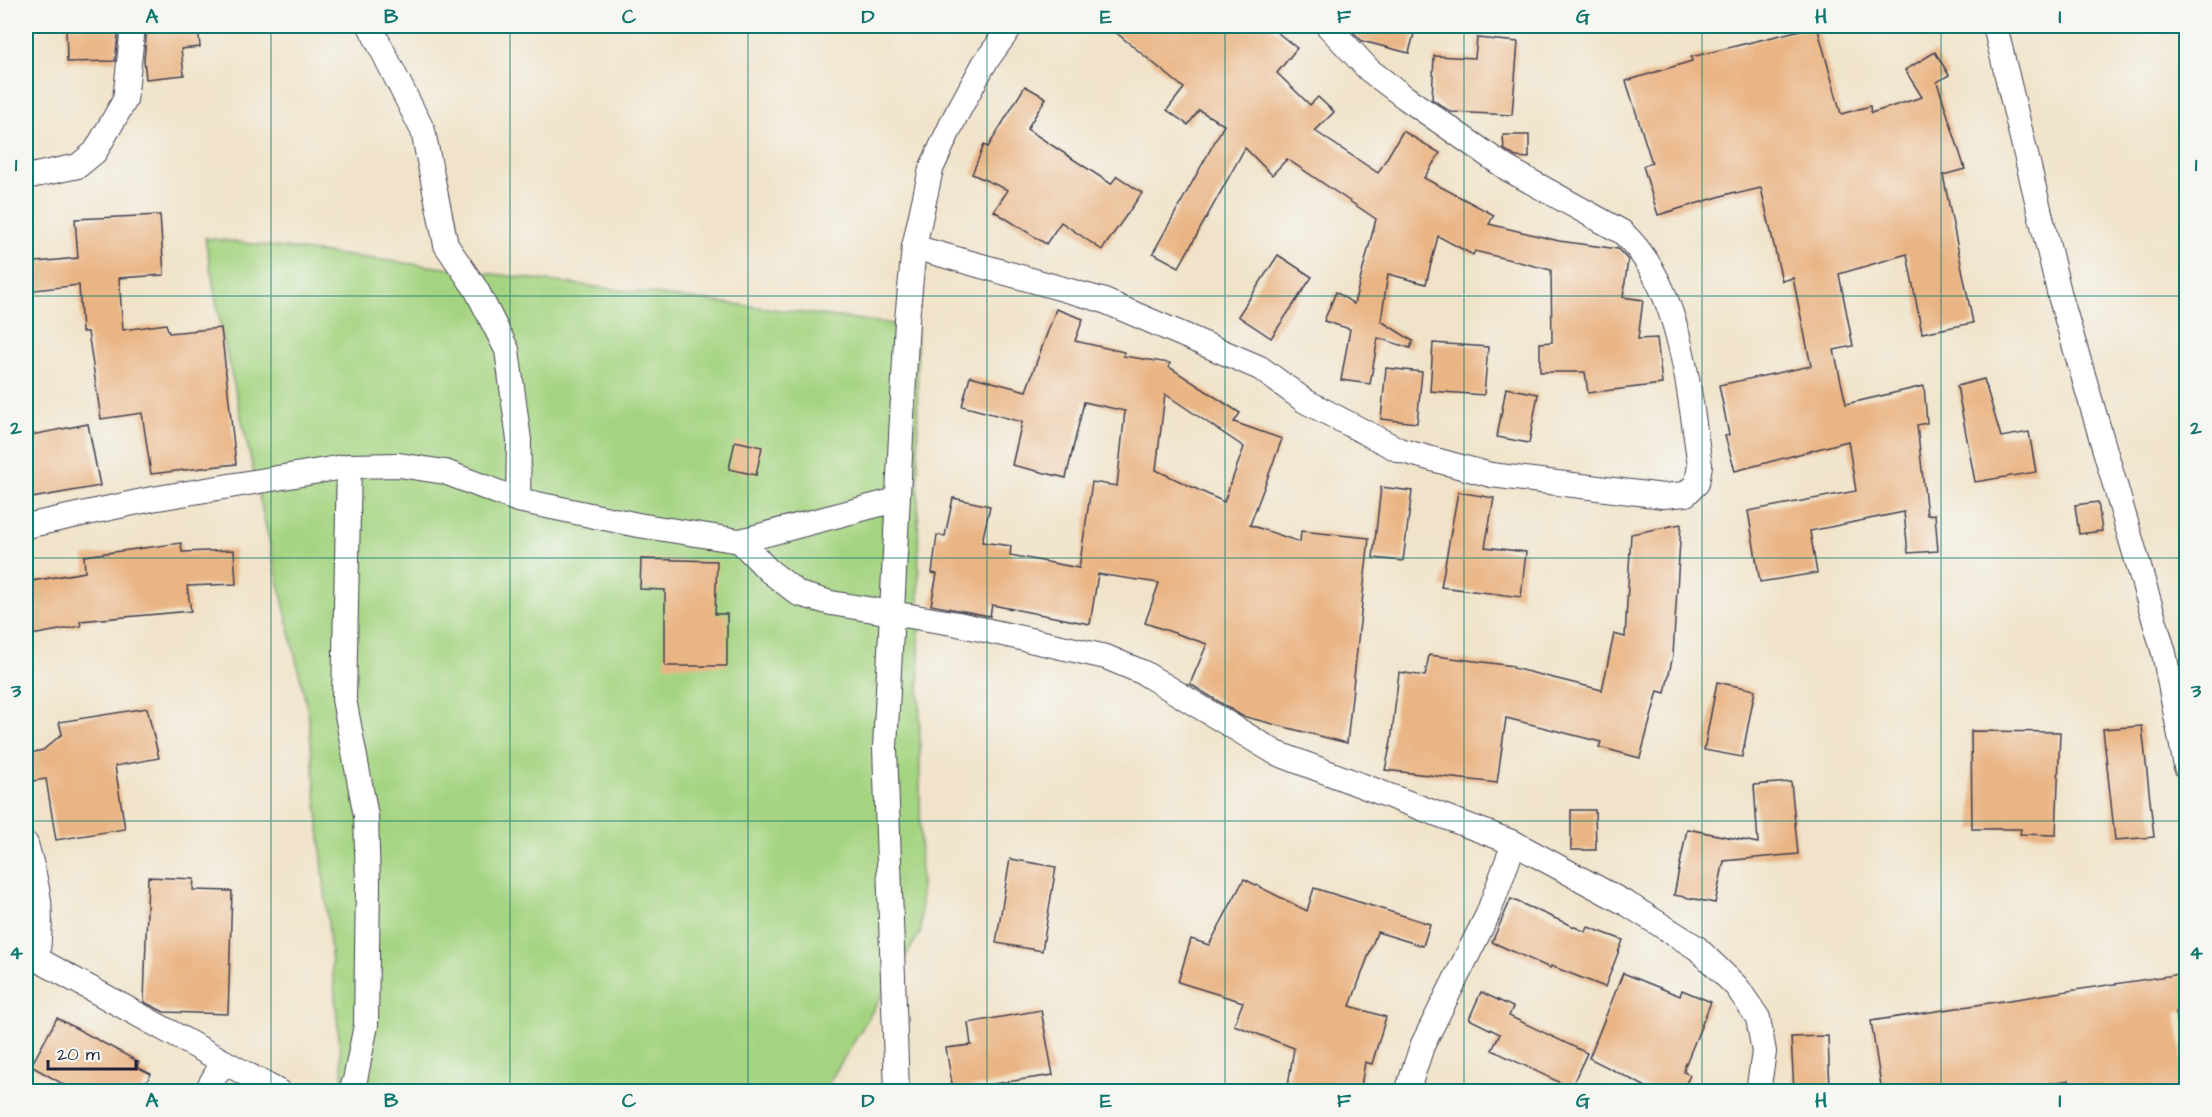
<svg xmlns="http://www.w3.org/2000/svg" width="2212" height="1117" viewBox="0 0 2212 1117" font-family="'Architects Daughter',sans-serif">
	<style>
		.green { fill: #a5d481; stroke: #647b5e; stroke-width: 1.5 }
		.building { fill: #eab585; fill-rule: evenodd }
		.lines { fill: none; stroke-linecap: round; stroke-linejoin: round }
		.street-casing { stroke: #413f50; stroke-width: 26 }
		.street { stroke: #fff; stroke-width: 24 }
		.grid { fill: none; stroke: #0f766e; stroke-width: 1.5; stroke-opacity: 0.55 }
		.neatline { fill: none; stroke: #0f766e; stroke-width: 2 }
		.grid-label { font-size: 20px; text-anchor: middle; font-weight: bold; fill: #0f766e }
	</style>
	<rect width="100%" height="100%" fill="#f6f6f2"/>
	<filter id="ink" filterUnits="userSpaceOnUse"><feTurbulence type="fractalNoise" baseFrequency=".0167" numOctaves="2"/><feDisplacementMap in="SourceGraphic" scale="12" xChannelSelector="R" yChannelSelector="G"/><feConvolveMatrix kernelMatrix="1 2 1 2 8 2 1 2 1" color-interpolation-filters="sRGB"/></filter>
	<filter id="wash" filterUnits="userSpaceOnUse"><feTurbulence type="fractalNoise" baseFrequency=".008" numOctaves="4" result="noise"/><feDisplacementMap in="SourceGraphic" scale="24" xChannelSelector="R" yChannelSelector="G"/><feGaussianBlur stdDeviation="1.35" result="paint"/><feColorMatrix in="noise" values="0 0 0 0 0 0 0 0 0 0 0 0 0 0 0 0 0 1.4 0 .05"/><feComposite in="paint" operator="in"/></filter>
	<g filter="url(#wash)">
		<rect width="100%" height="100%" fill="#f0e3c9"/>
		<!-- green -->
		<polygon class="green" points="205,238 917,327 921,931 824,1091 344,1091 308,712 221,328"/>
		<g id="blocks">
			<!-- building -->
			<g class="building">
				<polygon points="66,26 119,26 115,61 67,62"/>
				<polygon points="147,26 198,26 200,47 181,49 184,75 146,79 144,60"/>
				<polygon points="1108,26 1269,26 1297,48 1277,73 1310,105 1318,97 1334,112 1315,131 1378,173 1403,131 1440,153 1424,178 1494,215 1489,224 1559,241 1618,249 1628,260 1623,297 1643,300 1638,339 1657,338 1662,384 1588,393 1585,372 1540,372 1540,343 1552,342 1551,270 1475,251 1473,255 1438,236 1426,284 1388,274 1381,321 1413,341 1410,348 1378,338 1370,384 1341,380 1350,329 1324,321 1336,292 1354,304 1376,219 1287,159 1272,175 1245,148 1179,267 1153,253 1224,125 1199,110 1188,125 1167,110 1184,88"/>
				<polygon points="1347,26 1416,26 1409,53 1362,41"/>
				<polygon points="1817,26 1841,114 1870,106 1871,113 1922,97 1905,70 1935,52 1949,75 1937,82 1965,169 1943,175 1973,323 1922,333 1907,254 1839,274 1853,346 1834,350 1846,404 1924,386 1927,423 1917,425 1927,515 1935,514 1938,551 1908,553 1904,512 1810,531 1817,573 1760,582 1748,511 1856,491 1848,441 1735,471 1725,436 1729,435 1719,385 1811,366 1793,278 1782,281 1761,188 1736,194 1735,192 1658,215 1643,166 1652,163 1626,81 1692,61 1691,57"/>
				<polygon points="1477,38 1518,42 1512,115 1451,112 1432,99 1434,56 1475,58"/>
				<polygon points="1025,86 1046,98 1027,129 1111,184 1117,176 1142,193 1102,250 1061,222 1046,244 994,211 1008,190 972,174 984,145 988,147"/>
				<polygon points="1503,135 1529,135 1529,158 1516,157 1504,149"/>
				<polygon points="160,215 164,275 119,278 123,330 166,324 169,333 221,328 236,464 151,474 142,413 101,419 88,332 82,332 79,285 26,291 26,263 78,258 75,219"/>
				<polygon points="1278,255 1312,277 1271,338 1238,316"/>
				<path d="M1056 309 1083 319 1075 341 1124 352 1123 356 1170 363 1169 367 1240 413 1234 422 1282 439 1250 525 1300 542 1301 531 1369 538 1347 743 1242 716 1190 684 1207 644 1145 623 1159 583 1098 574 1090 624 992 605 990 616 931 605 937 574 932 573 937 535 945 536 953 498 990 506 982 542 1011 546 1010 555 1079 568 1092 482 1117 486 1125 411 1084 402 1066 478 1012 465 1022 422 962 406 970 376 1026 391ZM1165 394 1244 447 1224 502 1156 470Z"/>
				<polygon points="1433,343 1488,347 1484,395 1430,391"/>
				<polygon points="1386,368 1422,372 1417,423 1381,419"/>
				<polygon points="1984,379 2001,437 2029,432 2036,472 1975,482 1957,386"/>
				<polygon points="1506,388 1538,394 1529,443 1497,437"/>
				<polygon points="88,424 100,486 26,499 26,436"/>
				<polygon points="735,441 762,447 756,475 729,469"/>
				<polygon points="1381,487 1412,491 1403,561 1373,558"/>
				<polygon points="1458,492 1494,498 1485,547 1526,552 1521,597 1441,587"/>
				<polygon points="2098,502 2102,531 2079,534 2075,505"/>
				<polygon points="1681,524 1673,655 1665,693 1658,691 1640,758 1599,747 1601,742 1506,718 1497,783 1385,770 1391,742 1399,672 1425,676 1429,655 1513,666 1513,668 1602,690 1614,634 1625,637 1631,534"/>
				<polygon points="181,543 182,552 234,550 236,584 187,586 191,611 80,621 81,626 26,636 26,582 85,572 84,556"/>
				<polygon points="641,559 717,561 715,614 727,614 727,666 665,666 665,590 640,589"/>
				<polygon points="1717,682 1755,690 1742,757 1704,750"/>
				<polygon points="147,708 159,758 115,766 125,829 56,840 46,779 26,782 26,754 43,750 62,734 59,722"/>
				<polygon points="2142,726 2154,837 2115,840 2103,729"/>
				<polygon points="1971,731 2060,732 2056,835 2020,834 2021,829 1972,829"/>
				<polygon points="1791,782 1798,854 1724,861 1715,903 1674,895 1687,829 1758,843 1754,785"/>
				<polygon points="1571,810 1595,810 1596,850 1571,850"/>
				<polygon points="1010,859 1056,867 1042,951 996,943"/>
				<polygon points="148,877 194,879 193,890 232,891 228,1014 164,1012 144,1002"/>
				<polygon points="1244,879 1307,911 1314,888 1430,924 1423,946 1377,932 1350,1006 1386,1017 1372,1064 1365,1062 1360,1092 1287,1092 1294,1048 1234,1025 1243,1002 1178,982 1191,939 1209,945"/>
				<polygon points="1511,899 1586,932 1588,927 1623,940 1605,987 1551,966 1550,968 1492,942"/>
				<polygon points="1623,973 1680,996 1682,990 1711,1002 1685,1066 1684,1072 1690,1075 1682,1092 1656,1092 1589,1058"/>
				<polygon points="2187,973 2187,1010 2176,1012 2187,1092 2070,1092 2069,1080 1996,1092 1882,1092 1871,1021"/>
				<polygon points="1481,992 1513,1007 1509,1016 1587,1053 1571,1088 1492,1050 1500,1034 1469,1019"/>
				<polygon points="1041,1010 1053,1075 953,1090 946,1048 971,1045 968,1023"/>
				<polygon points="57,1018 139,1062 137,1067 151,1074 141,1092 77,1092 31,1066"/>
				<polygon points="1828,1036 1830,1092 1794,1092 1791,1037"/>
			</g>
		</g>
	</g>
	<g filter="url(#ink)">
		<use href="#blocks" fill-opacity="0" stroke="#413f50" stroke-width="1.5"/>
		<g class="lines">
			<defs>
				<g id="street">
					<polyline points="370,26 423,131 446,245 476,289 507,350 519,440 518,500"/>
					<polyline points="1995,26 2060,296 2164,653 2186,767"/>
					<polyline points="26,177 78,166 95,152 125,100 133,26"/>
					<path d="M914 247 1102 300 1260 368 1305 401 1399 450 1491 475 1663 496 1686 494 1697 483 1700 465C1688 389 1682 287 1622 232L1508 169 1406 98 1369 70 1328 26"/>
					<polyline points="349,466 344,699 366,816 368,883 366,1025 355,1080 350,1092"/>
					<polyline points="26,526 152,499 349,466 399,465 445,472 518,500 638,525 740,541 896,500"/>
					<polyline points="740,541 768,570 799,594 831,603 958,624 1106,657 1144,673 1276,753 1514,843 1629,905 1697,948 1737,987 1758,1018 1764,1052 1758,1092"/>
					<path d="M26 844C40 893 43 910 37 960"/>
					<polyline points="26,953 279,1092"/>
					<polyline points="206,1092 223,1062"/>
					<polyline points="897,1092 885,748 907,320 914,247 931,169 955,117 984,64 1011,26"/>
					<polyline points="1407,1092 1422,1046 1488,914 1514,843"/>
				</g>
			</defs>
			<!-- street casing -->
			<use href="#street" class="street-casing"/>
			<!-- street -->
			<use href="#street" class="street"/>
		</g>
	</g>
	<!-- grid -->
	<path class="grid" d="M271 26V1092M510 26V1092M748 26V1092M987 26V1092M1225 26V1092M1464 26V1092M1702 26V1092M1941 26V1092M26 296H2186M26 558H2186M26 821H2186"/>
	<!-- margin -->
	<rect width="2212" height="1117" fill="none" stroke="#f6f6f2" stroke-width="66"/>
	<!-- scale -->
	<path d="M48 1060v9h88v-9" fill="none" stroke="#22223b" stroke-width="3"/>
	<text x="57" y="1060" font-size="18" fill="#22223b" stroke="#f6f6f2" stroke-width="4.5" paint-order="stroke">20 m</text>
	<rect x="33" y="33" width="2146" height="1051" class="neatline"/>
	<g class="grid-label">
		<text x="152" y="23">A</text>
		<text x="391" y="23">B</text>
		<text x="629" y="23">C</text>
		<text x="868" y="23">D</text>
		<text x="1106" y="23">E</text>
		<text x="1344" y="23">F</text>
		<text x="1583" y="23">G</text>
		<text x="1821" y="23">H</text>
		<text x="2060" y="23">I</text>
		<text x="16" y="171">1</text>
		<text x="2196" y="171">1</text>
		<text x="16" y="434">2</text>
		<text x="2196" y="434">2</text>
		<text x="16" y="697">3</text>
		<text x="2196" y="697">3</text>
		<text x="16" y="959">4</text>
		<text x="2196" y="959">4</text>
		<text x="152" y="1107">A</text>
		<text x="391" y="1107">B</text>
		<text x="629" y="1107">C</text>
		<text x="868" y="1107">D</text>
		<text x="1106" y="1107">E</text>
		<text x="1344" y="1107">F</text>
		<text x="1583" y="1107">G</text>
		<text x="1821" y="1107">H</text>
		<text x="2060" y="1107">I</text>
	</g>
</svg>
